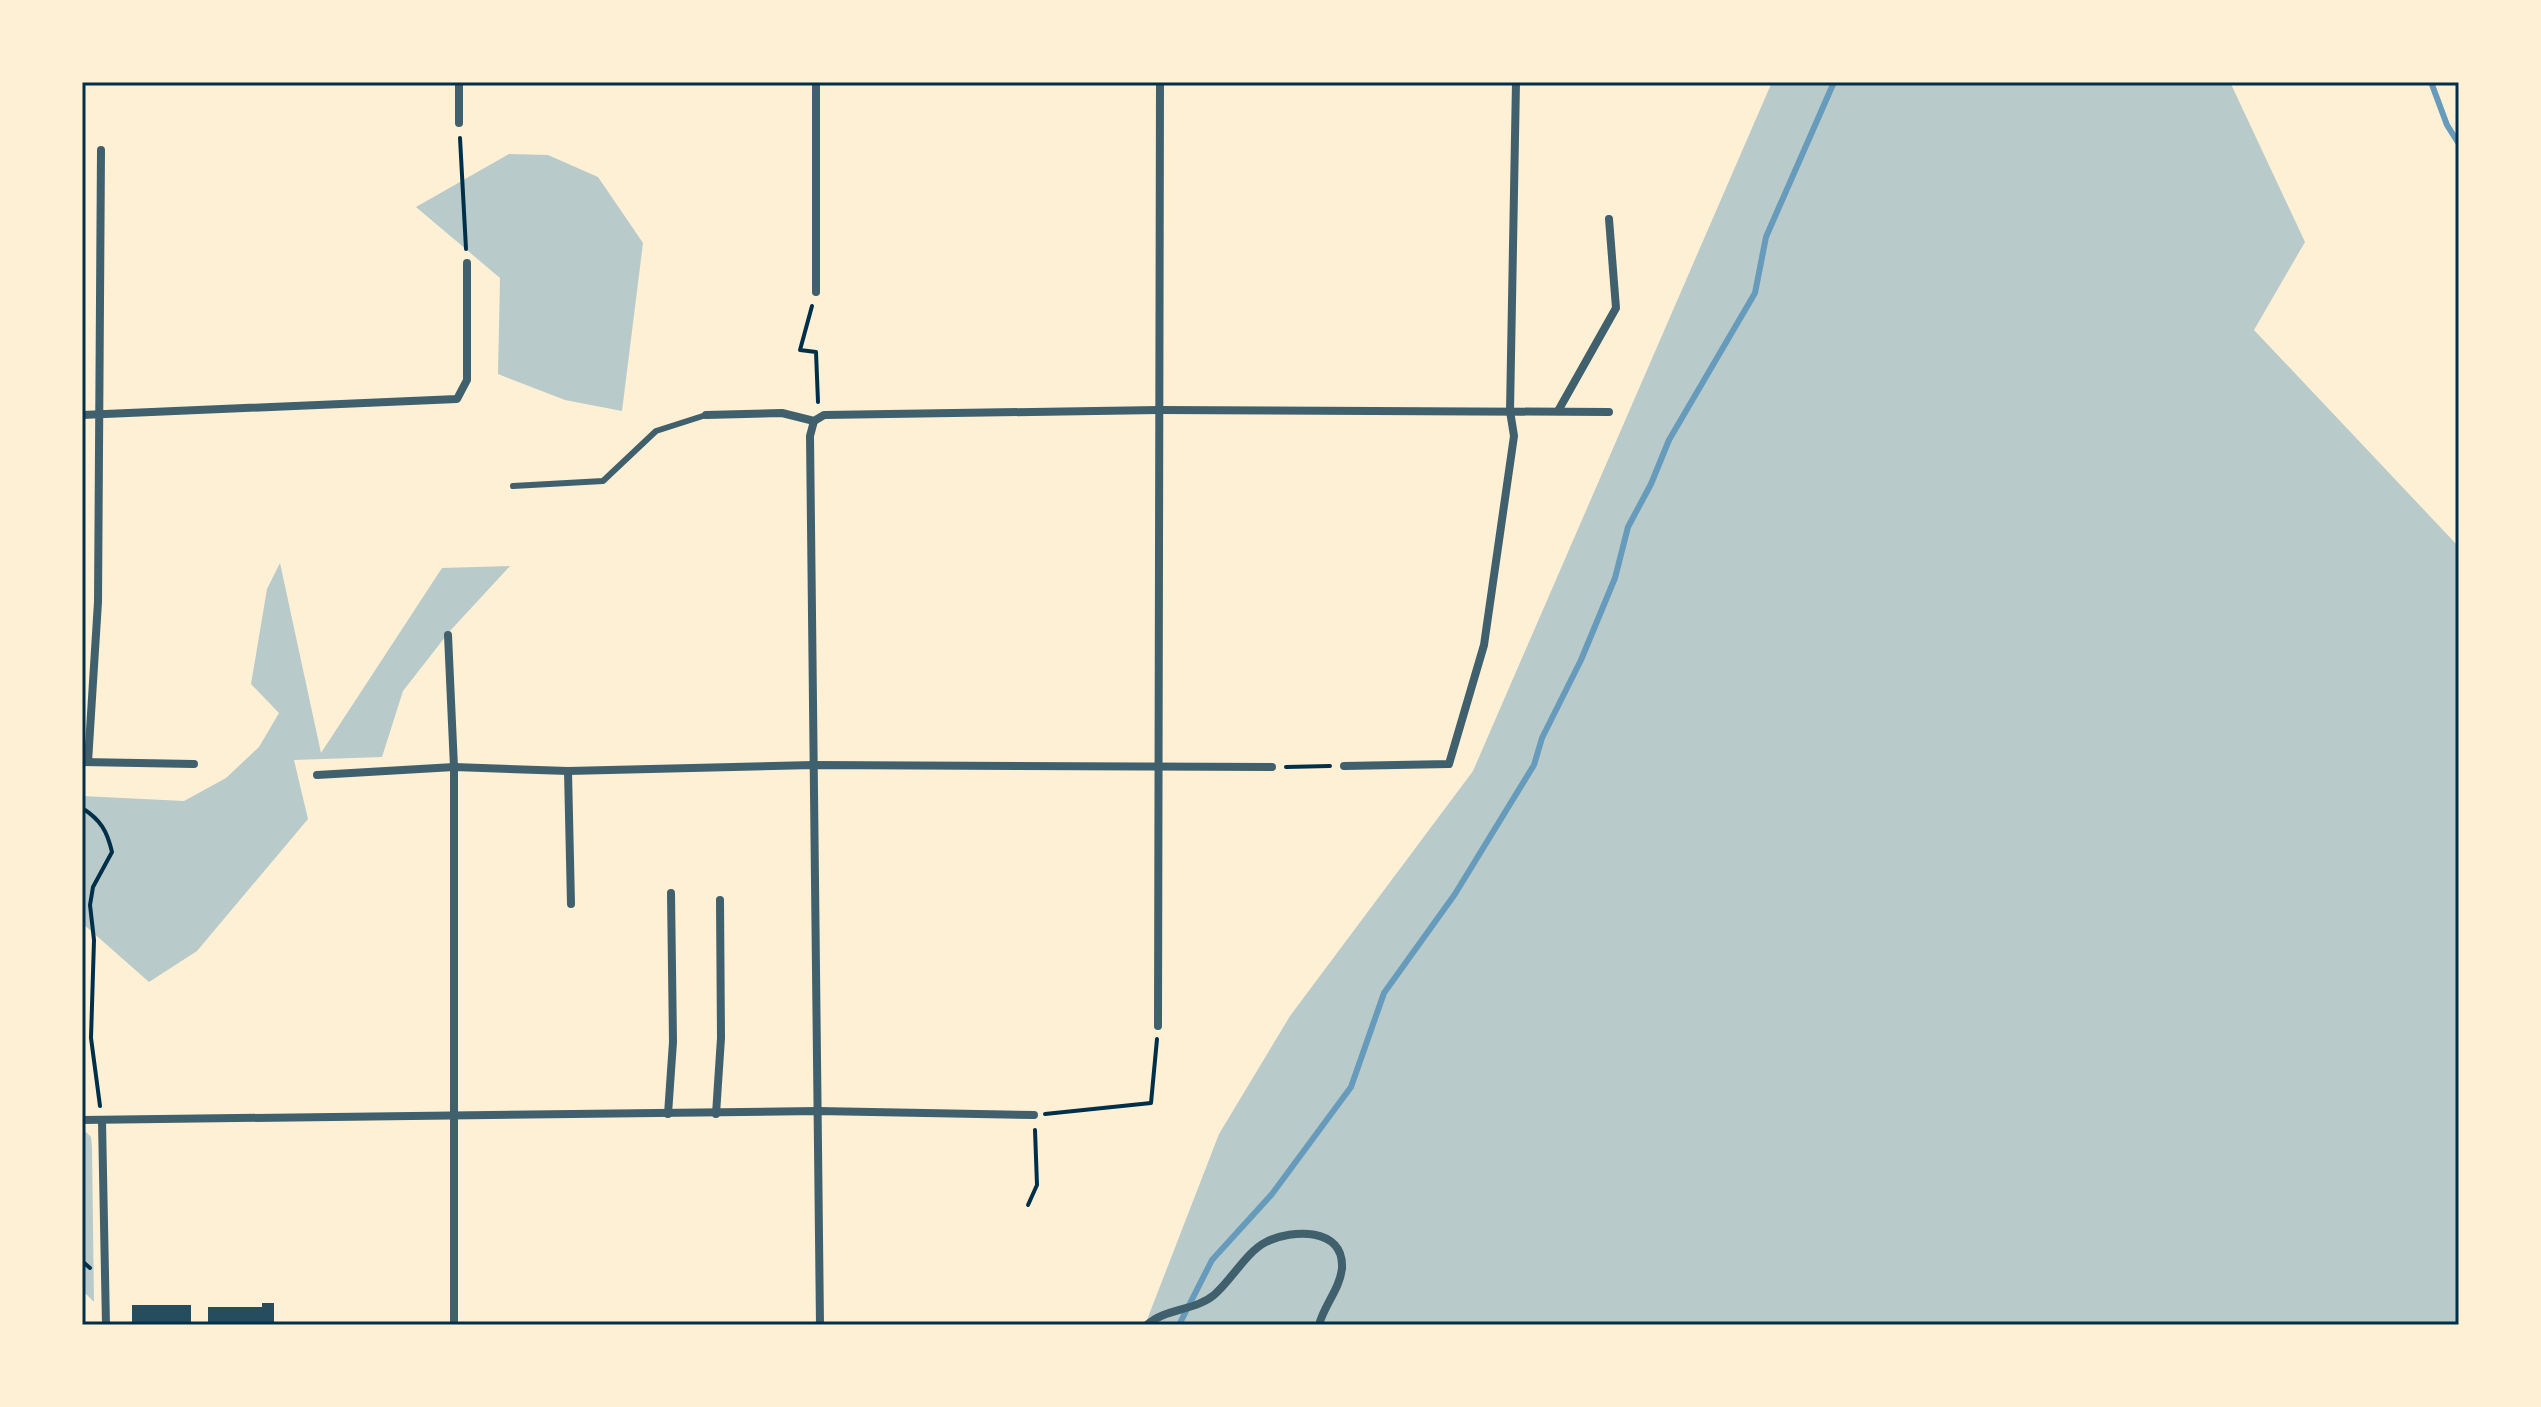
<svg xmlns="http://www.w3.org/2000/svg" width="2541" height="1407" viewBox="0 0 2541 1407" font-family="'Libre Baskerville',serif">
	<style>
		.green { fill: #b9caca }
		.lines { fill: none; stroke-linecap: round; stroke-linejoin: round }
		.stream { stroke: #669bbc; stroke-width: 6 }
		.building { fill: #264d5e }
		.path { stroke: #003049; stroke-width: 4 }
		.service { stroke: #3f606c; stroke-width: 6 }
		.minor { stroke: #3f606c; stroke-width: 8 }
		.neatline { fill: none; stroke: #003049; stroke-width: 3 }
	</style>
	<rect width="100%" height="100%" fill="#fdf0d5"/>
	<!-- green -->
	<g class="green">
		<polygon points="1772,82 2230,82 2305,242 2254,330 2459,547 2459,1325 1145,1325 1219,1134 1290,1016 1473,771"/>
		<polygon points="509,154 548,155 598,177 643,243 622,411 565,400 498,374 500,278 416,207"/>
		<polygon points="280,563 321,753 442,568 510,566 449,632 403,691 382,757 294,760 308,819 197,951 149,982 82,923 82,796 184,801 226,778 259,747 279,713 251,684 267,589"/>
		<polygon points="82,1128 91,1137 92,1147 94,1302 82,1290"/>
	</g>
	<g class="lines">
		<!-- stream -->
		<g class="stream">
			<polyline points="2431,82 2447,125 2459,144"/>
			<polyline points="1179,1325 1212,1260 1272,1194 1351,1087 1384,993 1455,894 1534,765 1542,738 1581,660 1615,578 1628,527 1651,484 1669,440 1755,293 1766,237 1834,82"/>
		</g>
	</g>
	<!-- building -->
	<g class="building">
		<polygon points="262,1303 274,1303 274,1325 208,1325 208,1307 262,1307"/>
		<rect x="132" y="1305" width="59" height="20"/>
	</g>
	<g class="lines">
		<!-- path -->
		<g class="path">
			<polyline points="460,138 466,249"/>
			<polyline points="812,306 800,350 816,352 818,402"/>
			<polyline points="1286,767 1330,766"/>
			<path d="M82 808C101 820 107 831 112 852L93 887 90 905 94 940 91 1038 100 1106"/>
			<polyline points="1045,1114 1151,1103 1157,1039"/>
			<polyline points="1028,1205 1037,1185 1035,1130"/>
			<polyline points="82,1261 90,1268"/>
		</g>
		<!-- service -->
		<polyline class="service" points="513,486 603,481 656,431 706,415"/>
		<!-- minor -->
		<g class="minor">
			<polyline points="459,123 459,82"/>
			<polyline points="816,292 816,82"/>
			<polyline points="1558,411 1616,308 1609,219"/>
			<polyline points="82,415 457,399 467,380 467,263"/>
			<polyline points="706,415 782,413 814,421 824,415 1159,410 1609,412"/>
			<polyline points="814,421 810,436 820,1325"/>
			<polyline points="448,635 454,767 454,1325"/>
			<polyline points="82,762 194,764"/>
			<polyline points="88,762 98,602 101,150"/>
			<polyline points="1344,766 1449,764 1484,645 1514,436 1510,411 1516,82"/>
			<polyline points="568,771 571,904"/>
			<polyline points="317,775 454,767 568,771 813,765 1272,767"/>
			<polyline points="1158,1026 1160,82"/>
			<polyline points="668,1114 673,1042 671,893"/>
			<polyline points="716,1114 721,1038 720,900"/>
			<polyline points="82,1120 818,1111 1034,1115"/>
			<polyline points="102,1121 106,1325"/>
			<path d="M1147 1325C1165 1308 1195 1311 1214 1295 1231 1281 1246 1252 1266 1242 1292 1229 1344 1227 1342 1268 1340 1289 1324 1305 1319 1325"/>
		</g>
	</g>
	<!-- border -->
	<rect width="2541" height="1407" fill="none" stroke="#fdf0d5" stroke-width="168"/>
	<rect x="84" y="84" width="2373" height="1239" class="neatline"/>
</svg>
